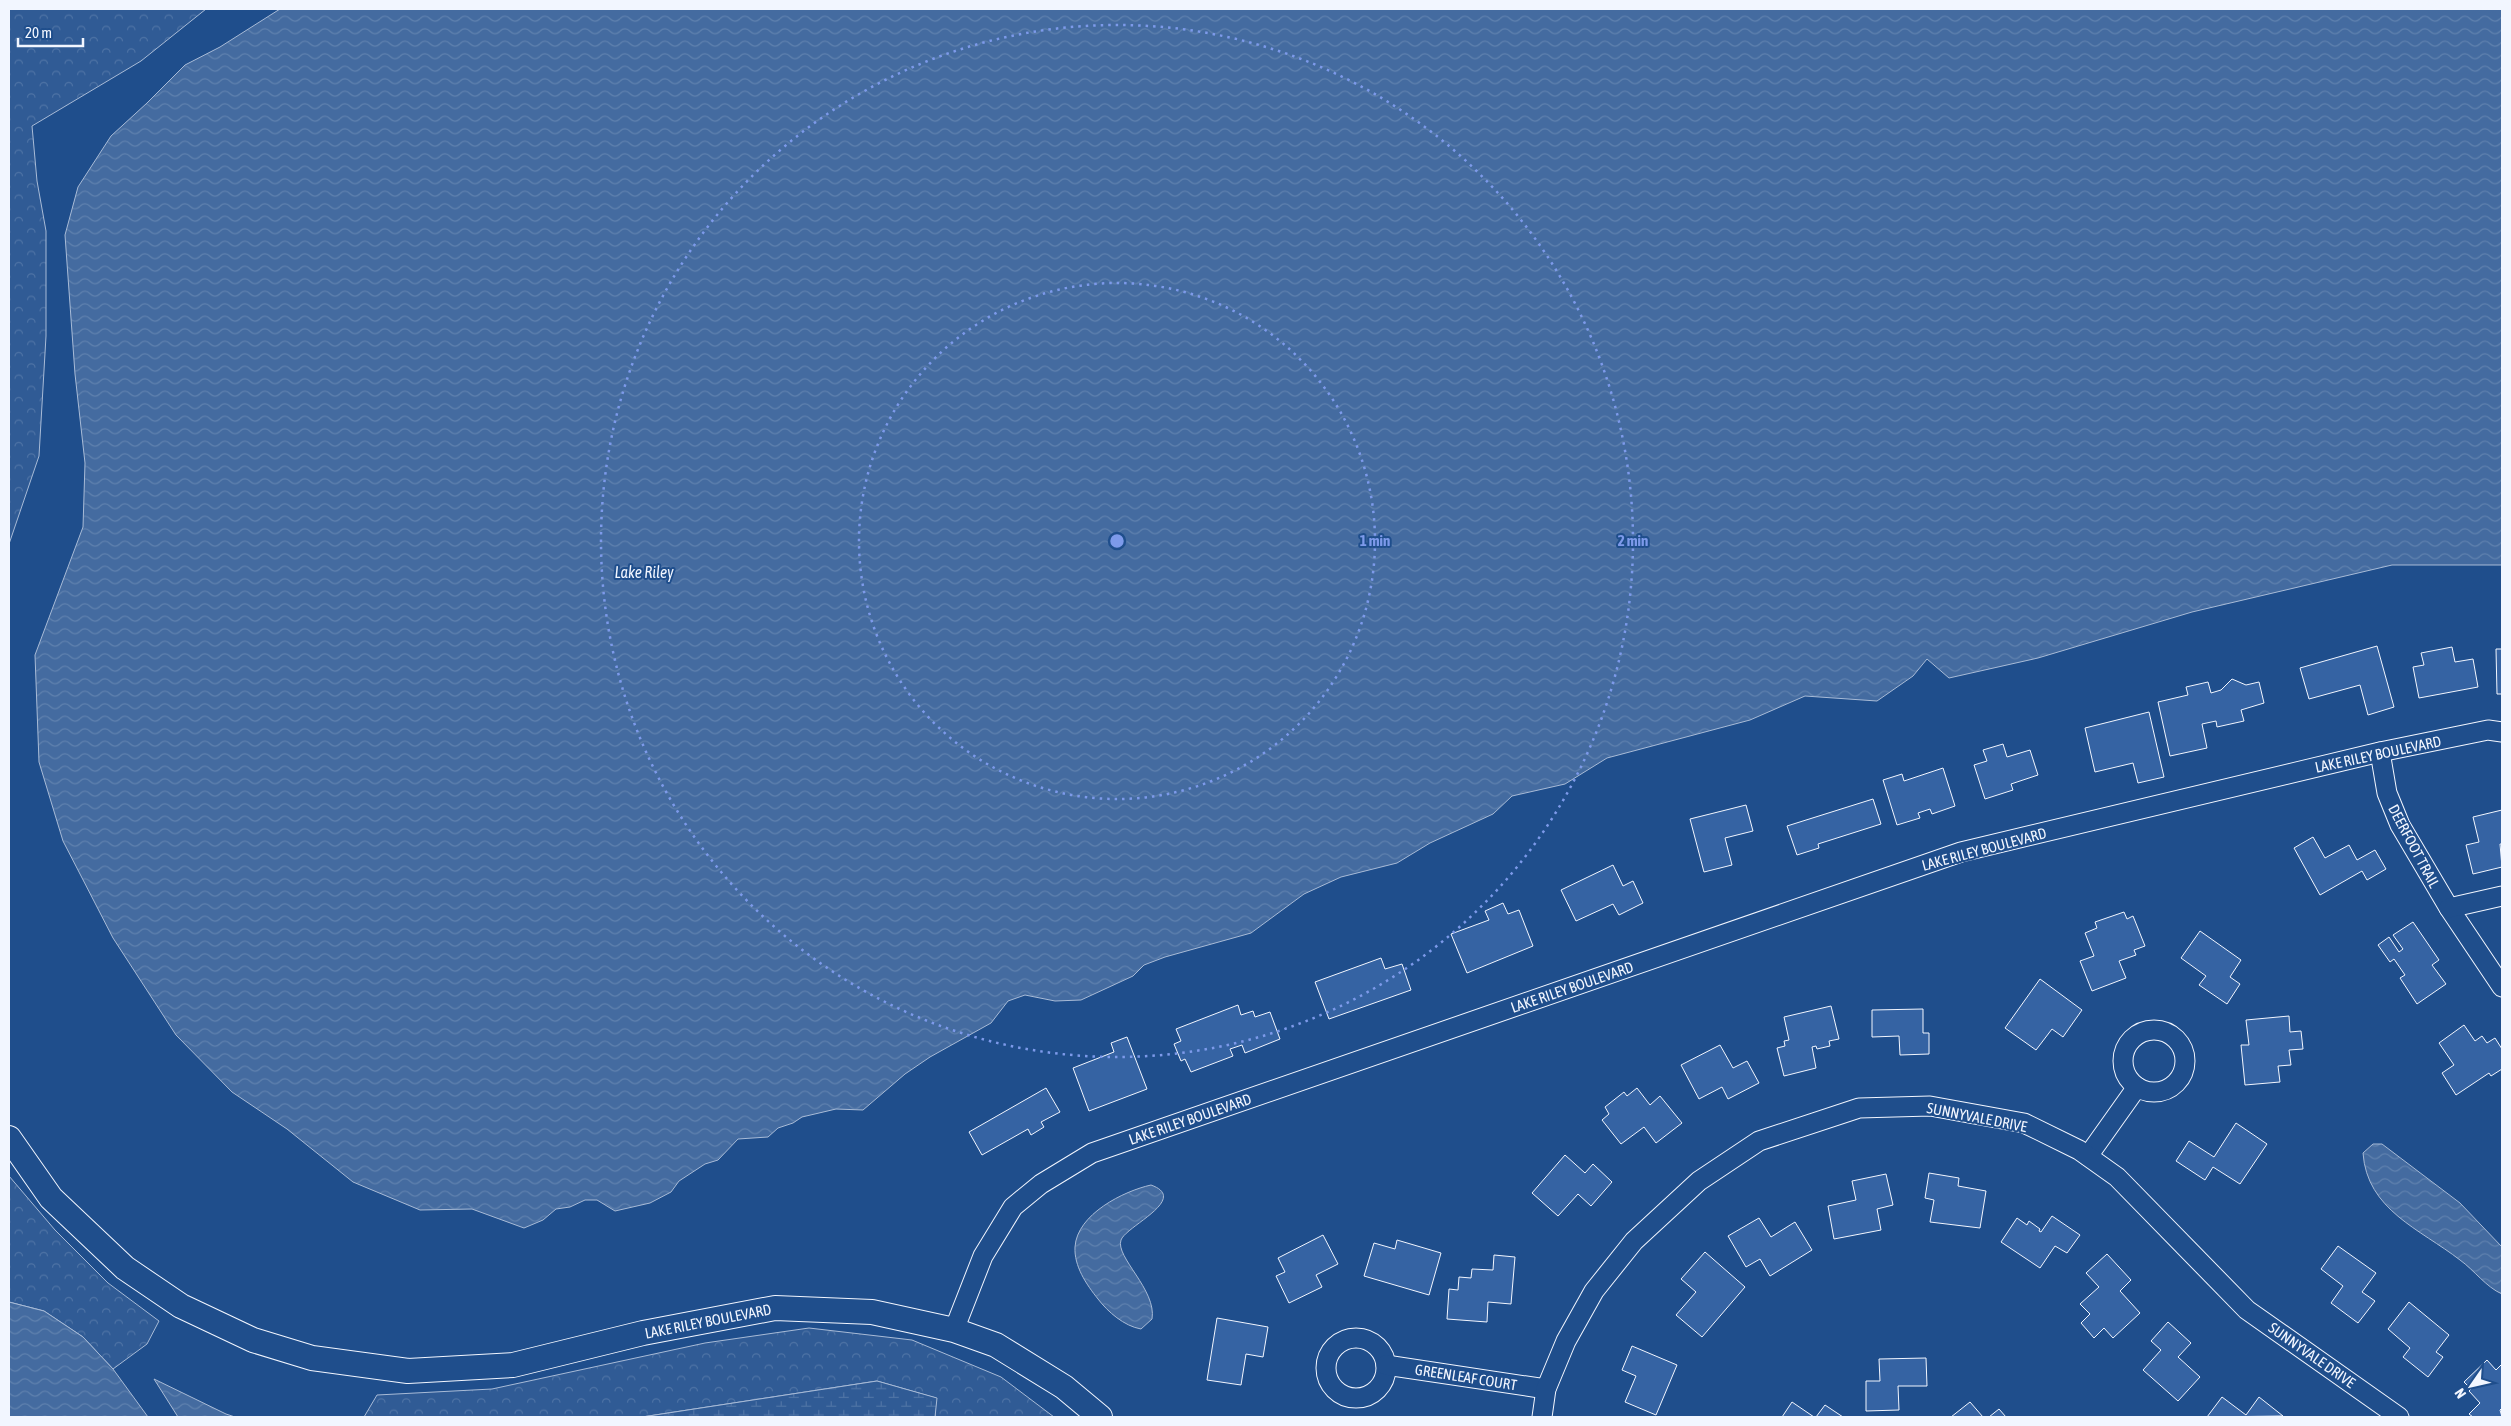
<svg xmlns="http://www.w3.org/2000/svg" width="2511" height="1426" viewBox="0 0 2511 1426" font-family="'Asap Condensed',sans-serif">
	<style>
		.forest { fill: url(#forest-crowns); stroke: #a8bbd7 }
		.wetland { fill: url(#wetland-marsh); stroke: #a8bbd7 }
		.water { fill: url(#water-waves); stroke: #a8bbd7 }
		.building { fill: #3563a3; stroke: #f2f6ff }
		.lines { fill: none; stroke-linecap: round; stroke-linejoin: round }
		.minor-casing { stroke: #f2f6ff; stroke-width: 21 }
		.tertiary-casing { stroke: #f2f6ff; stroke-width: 26 }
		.minor { stroke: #1f4e8c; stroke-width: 19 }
		.tertiary { stroke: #1f4e8c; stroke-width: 24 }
		.ring { fill: none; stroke: #7d9aea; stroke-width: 2.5; stroke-dasharray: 2.5 5 }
		.labels { text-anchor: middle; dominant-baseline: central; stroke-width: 4; stroke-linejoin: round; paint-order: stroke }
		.street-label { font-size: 15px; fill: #f2f6ff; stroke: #1f4e8c }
		.water-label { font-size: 16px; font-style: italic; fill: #f2f6ff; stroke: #1f4e8c }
		.centre { fill: #7d9aea; stroke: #1f4e8c; stroke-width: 2.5 }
		.ring-label { font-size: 15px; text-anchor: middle; font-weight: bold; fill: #7d9aea; stroke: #1f4e8c; stroke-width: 4; stroke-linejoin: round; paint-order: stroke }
	</style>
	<defs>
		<pattern id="forest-crowns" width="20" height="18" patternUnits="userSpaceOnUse" patternTransform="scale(1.25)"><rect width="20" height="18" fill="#305b95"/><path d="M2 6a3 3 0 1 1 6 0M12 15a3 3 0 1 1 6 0" fill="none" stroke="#4e73a5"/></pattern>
		<pattern id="wetland-marsh" width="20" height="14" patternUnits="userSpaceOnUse" patternTransform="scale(1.25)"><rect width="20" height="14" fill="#305b95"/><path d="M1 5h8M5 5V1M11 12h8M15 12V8" fill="none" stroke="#4e73a5"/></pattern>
		<pattern id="water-waves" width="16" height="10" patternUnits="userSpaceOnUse" patternTransform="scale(1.25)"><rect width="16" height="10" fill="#446ba0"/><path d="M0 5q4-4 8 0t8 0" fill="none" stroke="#5f81ae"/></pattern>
	</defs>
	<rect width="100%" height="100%" fill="#1f4e8c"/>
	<!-- forest -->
	<g class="forest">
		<polygon points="9,9 206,9 141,61 32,126 37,181 46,231 46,336 39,456 9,544"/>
		<polygon points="9,1176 55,1230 108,1283 159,1321 147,1344 113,1369 83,1337 44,1311 9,1302"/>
		<polygon points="809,1328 912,1340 1001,1377 1054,1417 935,1417 936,1398 877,1381 642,1417 364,1417 377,1395 492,1389 705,1343"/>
	</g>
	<!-- wetland -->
	<polygon class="wetland" points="877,1381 937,1398 935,1417 642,1417"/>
	<!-- water -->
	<g class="water">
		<polygon points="280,9 2502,9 2502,565 2392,565 2192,612 2038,658 1949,678 1927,659 1913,676 1877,701 1805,696 1750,720 1607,758 1565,784 1512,796 1493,814 1430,843 1397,863 1341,877 1304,894 1251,933 1165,957 1144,965 1133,976 1081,1000 1055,1001 1025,995 1008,1001 991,1023 930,1057 905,1074 863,1110 836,1109 802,1117 793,1123 778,1128 768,1137 738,1139 718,1160 705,1164 679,1181 671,1192 650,1203 615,1211 597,1200 585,1200 570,1207 556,1209 543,1220 524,1228 472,1209 420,1210 353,1182 287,1129 232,1092 176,1035 113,938 63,841 39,762 35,655 83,527 85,463 75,374 65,235 78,187 111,136 147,103 185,65 220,47"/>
		<path d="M2373 1144H2382L2460 1203 2502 1247V1294C2486 1287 2474 1270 2460 1260 2420 1229 2367 1210 2363 1153Z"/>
		<path d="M1151 1185C1190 1199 1126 1226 1121 1240 1115 1257 1157 1290 1152 1319L1141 1329C1124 1326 1108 1312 1098 1299 1086 1284 1074 1266 1075 1247 1077 1214 1124 1191 1151 1185Z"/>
		<polygon points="9,1302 44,1311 83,1337 113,1369 148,1417 9,1417"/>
		<polygon points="154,1379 226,1414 235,1417 178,1417"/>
	</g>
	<!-- building -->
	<g class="building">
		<polygon points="2377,646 2394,707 2368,715 2360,685 2309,699 2300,668"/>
		<polygon points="2452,647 2455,662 2473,659 2478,687 2419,698 2413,667 2424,665 2421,653"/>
		<polygon points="2496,649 2502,649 2502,694 2497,694"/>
		<polygon points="2232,679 2246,685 2259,682 2264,703 2241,710 2244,721 2217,727 2216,721 2202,724 2207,748 2170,756 2158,702 2188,695 2186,687 2208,682 2211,693 2221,690"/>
		<polygon points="2149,712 2164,777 2138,783 2133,763 2095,772 2085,728"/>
		<polygon points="2003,744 2007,757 2030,750 2038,775 2011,784 2013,790 1985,799 1974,765 1987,761 1983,750"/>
		<polygon points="1943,768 1955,806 1932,814 1930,809 1918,813 1920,818 1897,825 1883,780 1902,774 1904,781"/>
		<polygon points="1873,799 1881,824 1818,844 1819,848 1797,855 1787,826"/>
		<polygon points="1746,805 1753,831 1725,838 1732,865 1704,872 1690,819"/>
		<polygon points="2502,810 2502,844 2500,844 2502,867 2473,874 2466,845 2479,842 2473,817"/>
		<polygon points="2313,837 2325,858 2349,845 2357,860 2375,850 2386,869 2367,880 2362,871 2320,895 2294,848"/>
		<polygon points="1613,865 1623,886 1633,881 1643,903 1619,915 1613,904 1576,921 1561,890"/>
		<polygon points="1503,903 1508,914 1519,910 1533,946 1467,973 1451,934 1489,920 1485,911"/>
		<polygon points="2124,912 2127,919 2133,916 2145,946 2134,950 2136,955 2119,961 2126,978 2092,991 2080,961 2094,956 2085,933 2097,928 2095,922"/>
		<polygon points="2413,922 2439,960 2432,965 2446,984 2417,1004 2400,978 2405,975 2394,959 2390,962 2378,945 2389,937 2399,952 2403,949 2393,935"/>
		<polygon points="2200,931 2241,960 2230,977 2240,984 2227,1004 2199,985 2206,976 2181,958"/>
		<polygon points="1381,958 1385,969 1402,964 1411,990 1329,1019 1315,982"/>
		<polygon points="2040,979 2082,1010 2063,1037 2052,1029 2036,1050 2005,1028"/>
		<polygon points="1238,1005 1241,1015 1253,1011 1255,1017 1270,1012 1280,1039 1245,1053 1242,1045 1230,1049 1233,1056 1191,1072 1185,1059 1181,1061 1174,1044 1181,1041 1176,1029"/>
		<polygon points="1831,1006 1839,1039 1829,1041 1830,1046 1817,1049 1816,1046 1812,1047 1816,1068 1784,1076 1777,1048 1785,1046 1784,1041 1789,1040 1784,1017"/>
		<polygon points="1923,1009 1923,1033 1929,1033 1929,1054 1900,1055 1899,1036 1872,1037 1872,1010"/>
		<polygon points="2289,1016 2290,1032 2301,1031 2303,1049 2289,1050 2291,1065 2278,1066 2280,1082 2245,1085 2241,1045 2249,1045 2246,1020"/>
		<polygon points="2464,1025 2475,1041 2482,1036 2487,1043 2495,1038 2502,1049 2502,1069 2491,1076 2489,1073 2456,1095 2442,1073 2454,1065 2439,1043"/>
		<polygon points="1127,1037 1147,1089 1089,1111 1073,1068 1114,1052 1111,1043"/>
		<polygon points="1720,1045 1733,1068 1747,1061 1759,1083 1728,1099 1722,1087 1699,1099 1681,1065"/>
		<polygon points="1046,1088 1060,1112 1041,1122 1044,1127 1031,1135 1028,1129 982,1155 969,1132"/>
		<polygon points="1637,1088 1650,1105 1660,1096 1682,1123 1656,1143 1644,1127 1621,1144 1602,1120 1609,1114 1605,1107 1624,1092 1627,1096"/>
		<polygon points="2236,1123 2267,1144 2240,1184 2213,1167 2205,1180 2176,1161 2189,1141 2214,1157"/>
		<polygon points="1565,1155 1585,1173 1593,1164 1612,1182 1591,1206 1578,1194 1558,1216 1532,1193"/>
		<polygon points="1929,1173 1959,1178 1958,1186 1986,1191 1980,1228 1930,1222 1934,1200 1925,1198"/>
		<polygon points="1886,1174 1893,1205 1877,1209 1881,1230 1834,1239 1828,1206 1856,1200 1852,1181"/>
		<polygon points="2052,1216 2080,1235 2067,1253 2055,1246 2040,1268 2001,1242 2017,1218 2027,1225 2029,1221 2040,1229 2039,1231 2041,1232"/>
		<polygon points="1759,1218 1771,1237 1795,1222 1812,1250 1770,1276 1760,1259 1746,1267 1728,1236"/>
		<polygon points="1323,1235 1338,1264 1316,1275 1322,1287 1289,1303 1276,1276 1285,1272 1278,1258"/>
		<polygon points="1397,1240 1441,1253 1429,1295 1364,1276 1374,1243 1395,1249"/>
		<polygon points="2338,1246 2376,1273 2362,1292 2375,1301 2358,1323 2331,1303 2343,1286 2321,1269"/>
		<polygon points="1705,1252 1745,1287 1702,1337 1676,1315 1696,1292 1681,1279"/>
		<polygon points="2107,1254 2131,1280 2120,1291 2140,1313 2113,1338 2104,1328 2094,1338 2081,1323 2090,1314 2080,1304 2099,1287 2086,1273"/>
		<polygon points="1494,1255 1515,1257 1511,1304 1488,1302 1487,1322 1447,1319 1449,1289 1458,1290 1459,1277 1471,1278 1472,1269 1493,1270"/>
		<polygon points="2409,1302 2449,1335 2436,1352 2443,1357 2428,1377 2403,1357 2410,1348 2388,1329"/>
		<polygon points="1217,1318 1268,1327 1263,1357 1246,1354 1241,1385 1207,1380"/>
		<polygon points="2168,1322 2191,1343 2178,1357 2200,1377 2178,1401 2143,1370 2161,1350 2151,1341"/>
		<polygon points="1632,1346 1677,1365 1656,1415 1625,1402 1636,1376 1622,1370"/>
		<polygon points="1926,1358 1927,1386 1898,1386 1899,1410 1866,1411 1866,1381 1880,1381 1879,1359"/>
		<polygon points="2487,1360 2496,1370 2502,1364 2502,1408 2500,1410 2502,1417 2473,1417 2469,1414 2480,1403 2469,1391 2471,1389 2464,1382"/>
		<polygon points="2222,1397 2246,1415 2259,1397 2283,1416 2207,1417"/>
		<polygon points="1792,1402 1814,1417 1782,1417"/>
		<polygon points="1970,1402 1983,1417 1951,1417"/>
		<polygon points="1825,1405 1843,1417 1816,1417"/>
		<polygon points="1999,1409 2006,1417 1989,1417"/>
	</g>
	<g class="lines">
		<defs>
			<g id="minor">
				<polyline points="2380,752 2387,793 2400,825 2449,908 2502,987"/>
				<polyline points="2449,908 2502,896"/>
				<circle cx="2154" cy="1061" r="31"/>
				<polyline points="2088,1156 2137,1087"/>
				<polyline points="954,1330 983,1256 1013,1207 1041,1184 1092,1153 1961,852 2380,752 2488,730 2502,732"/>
				<circle cx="1356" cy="1368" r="30"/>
				<polyline points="1386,1365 1546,1389"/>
				<polyline points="1542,1417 1546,1389 1566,1341 1594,1291 1634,1241 1699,1181 1759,1141 1859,1108 1930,1106 2024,1123 2079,1150 2117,1177 2247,1310 2399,1417"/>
			</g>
			<polyline id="tertiary" points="9,1138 51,1198 125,1268 181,1306 253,1340 312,1358 408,1371 513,1365 643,1333 775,1308 872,1312 954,1330 996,1345 1064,1387 1100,1417"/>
		</defs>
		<!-- minor casing -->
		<use href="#minor" class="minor-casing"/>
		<!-- tertiary casing -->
		<use href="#tertiary" class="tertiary-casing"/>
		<!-- minor -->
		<use href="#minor" class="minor"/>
		<!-- tertiary -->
		<use href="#tertiary" class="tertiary"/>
	</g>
	<!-- distance rings -->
	<g class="ring">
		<circle cx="1117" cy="541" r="258"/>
		<circle cx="1117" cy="541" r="516"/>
	</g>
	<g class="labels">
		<!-- street labels -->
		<g class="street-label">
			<text transform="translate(2378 754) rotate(-12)">LAKE RILEY BOULEVARD</text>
			<text transform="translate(2414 846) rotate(62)">DEERFOOT TRAIL</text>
			<text transform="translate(1984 849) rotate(-15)">LAKE RILEY BOULEVARD</text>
			<text transform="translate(1572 987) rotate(-19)">LAKE RILEY BOULEVARD</text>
			<text transform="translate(1977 1117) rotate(11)">SUNNYVALE DRIVE</text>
			<text transform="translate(1190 1119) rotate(-19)">LAKE RILEY BOULEVARD</text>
			<text transform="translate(708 1321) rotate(-11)">LAKE RILEY BOULEVARD</text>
			<text transform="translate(2312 1355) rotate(35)">SUNNYVALE DRIVE</text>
			<text transform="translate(1466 1377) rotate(9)">GREENLEAF COURT</text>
		</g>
		<!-- water labels -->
		<g class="water-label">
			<text x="644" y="572">Lake Riley</text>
		</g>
	</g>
	<circle cx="1117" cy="541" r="8" class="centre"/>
	<g class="ring-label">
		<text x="1375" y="546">1 min</text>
		<text x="1633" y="546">2 min</text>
	</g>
	<!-- border -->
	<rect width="2511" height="1426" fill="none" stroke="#f2f6ff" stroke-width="20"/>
	<!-- north arrow -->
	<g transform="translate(2471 1386) rotate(236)" stroke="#1f4e8c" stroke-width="4" paint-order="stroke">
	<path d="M0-4L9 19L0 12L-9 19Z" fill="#f2f6ff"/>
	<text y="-8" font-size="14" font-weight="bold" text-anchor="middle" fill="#f2f6ff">N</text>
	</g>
	<!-- scale -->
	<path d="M18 38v8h65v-8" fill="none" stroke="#f2f6ff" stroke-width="2.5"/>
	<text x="25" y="38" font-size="15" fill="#f2f6ff" stroke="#1f4e8c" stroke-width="4" paint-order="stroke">20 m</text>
</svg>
